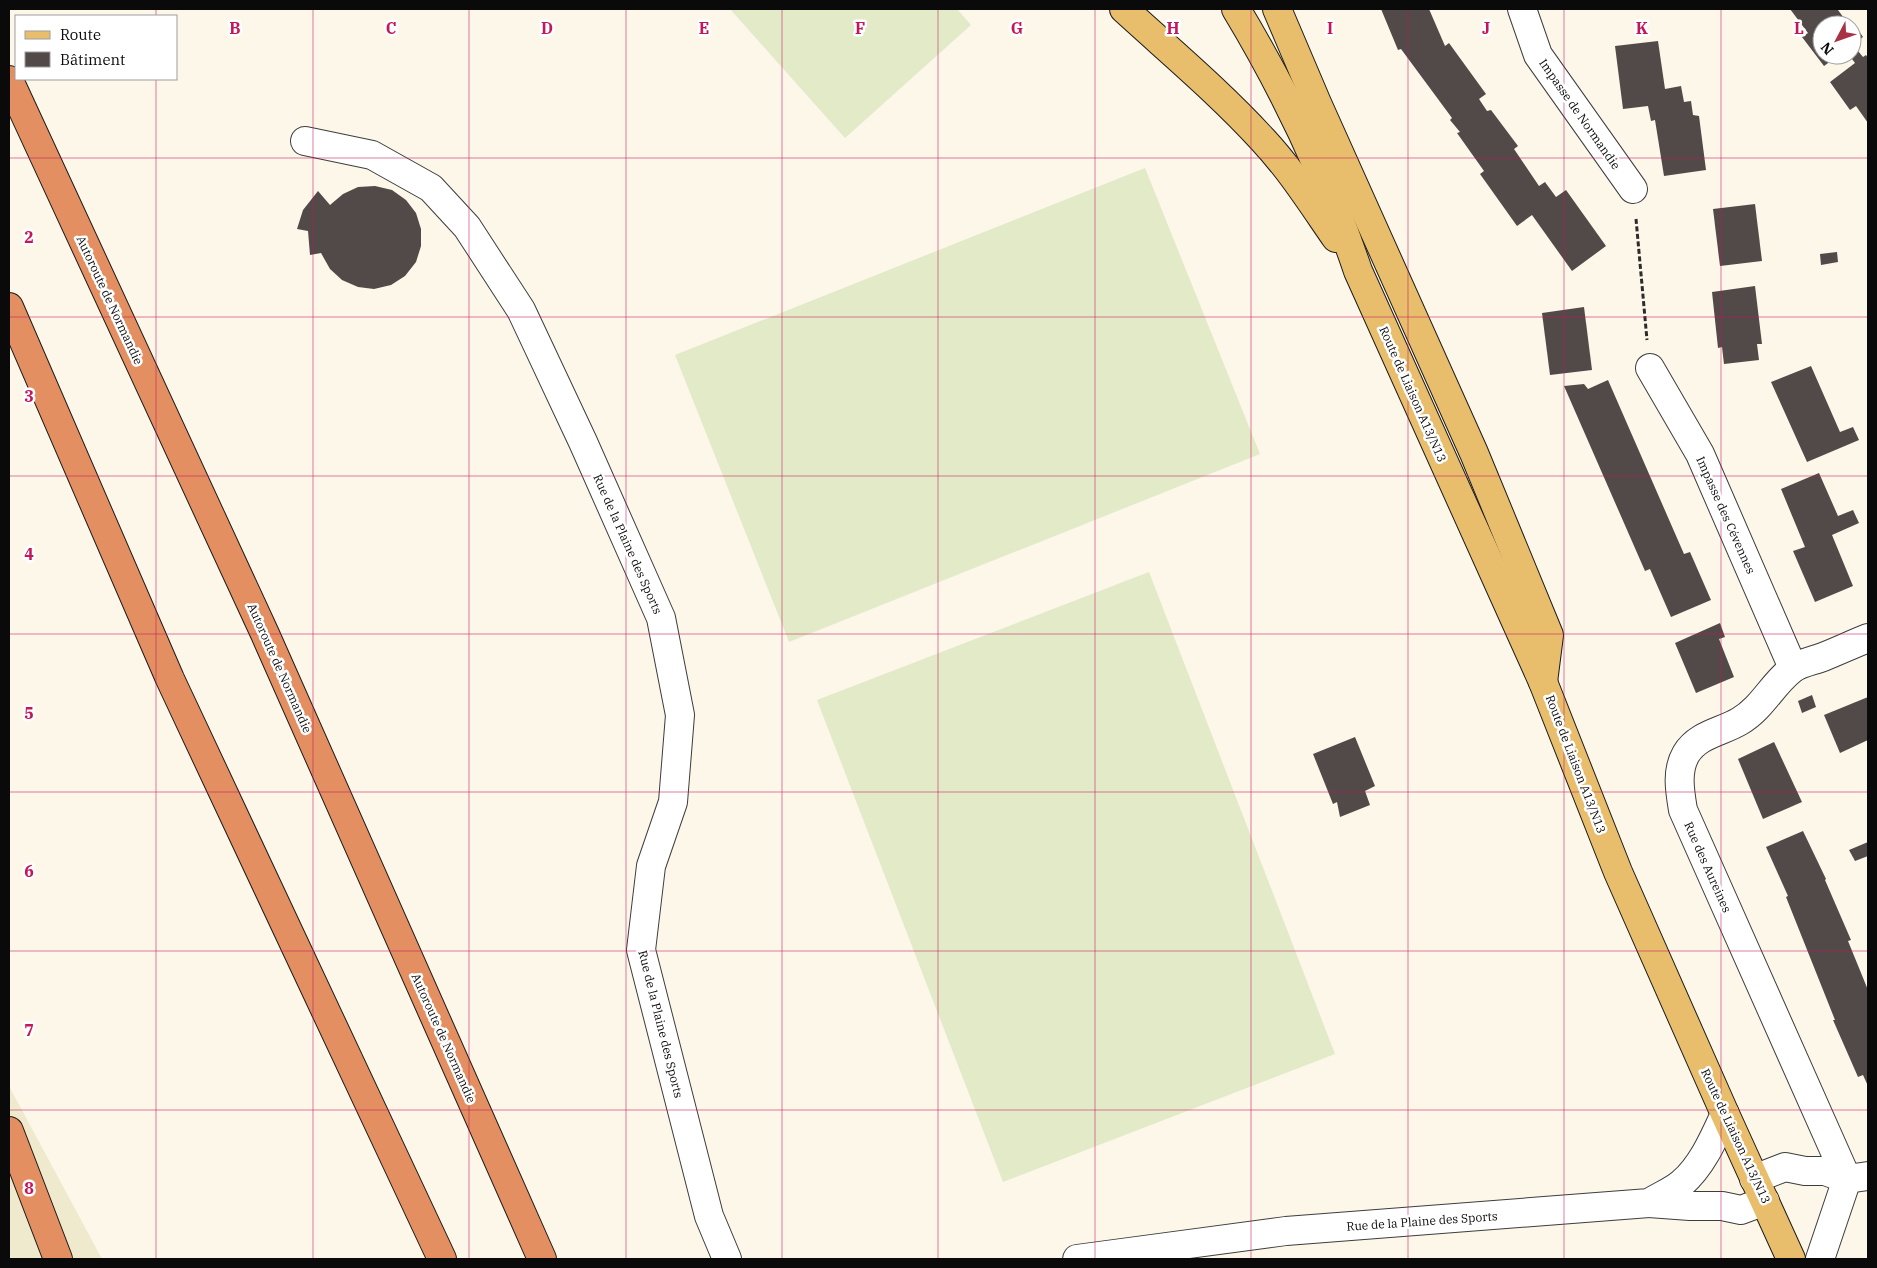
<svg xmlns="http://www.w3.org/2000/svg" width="1877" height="1268" viewBox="0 0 1877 1268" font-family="'IBM Plex Serif',serif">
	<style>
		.farmland { fill: #efe9cd }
		.pitch { fill: #e2eac8 }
		.building { fill: #514a48 }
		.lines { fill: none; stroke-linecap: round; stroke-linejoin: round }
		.minor-casing { stroke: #3d3d3d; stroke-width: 30 }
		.major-casing { stroke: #1b1b1b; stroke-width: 30 }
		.highway-casing { stroke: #1b1b1b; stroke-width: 30 }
		.path { stroke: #2c2c2c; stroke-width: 3; stroke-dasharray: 5 2.5; stroke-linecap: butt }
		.minor { stroke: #fff; stroke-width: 28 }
		.major { stroke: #e8be6d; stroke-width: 28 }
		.highway { stroke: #e38f61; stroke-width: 28 }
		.grid { fill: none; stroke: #c2185b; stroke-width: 1; stroke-opacity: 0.55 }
		.labels { text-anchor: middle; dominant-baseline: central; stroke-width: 5; stroke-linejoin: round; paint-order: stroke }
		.street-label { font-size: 12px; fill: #0a0a0a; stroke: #fff }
		.grid-label { font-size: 16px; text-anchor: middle; font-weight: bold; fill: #c2185b; stroke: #fff; stroke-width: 5; stroke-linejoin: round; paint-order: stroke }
	</style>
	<rect width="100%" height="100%" fill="#fcf7e9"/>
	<!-- farmland -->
	<polygon class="farmland" points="9,1086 102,1259 9,1259"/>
	<!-- pitch -->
	<g class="pitch">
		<polygon points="730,9 957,9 971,25 845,138"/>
		<polygon points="1145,168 1260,454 789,642 675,355"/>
		<polygon points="1149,572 1335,1054 1003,1182 817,700"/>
	</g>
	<!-- building -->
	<g class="building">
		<polygon points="1381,9 1429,9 1445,46 1449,43 1486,94 1479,99 1487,111 1491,110 1518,146 1514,149 1539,186 1545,182 1556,197 1566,190 1606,246 1572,271 1532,215 1517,226 1480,174 1484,171 1457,133 1460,132 1450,120 1452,118 1401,49 1398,50"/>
		<polygon points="1790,9 1840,9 1838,10 1849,25 1822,25 1822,55 1839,55 1824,66 1802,37 1808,33"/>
		<polygon points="1855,25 1863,37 1853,45 1863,57 1866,55 1868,58 1868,123 1856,106 1850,110 1830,82 1855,63 1849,55 1852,55 1852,27"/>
		<polygon points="1658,41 1665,89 1681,86 1684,102 1691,101 1693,115 1699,116 1706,170 1664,176 1655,120 1651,121 1648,106 1623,109 1615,46"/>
		<polygon points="375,186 392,190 406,200 416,213 421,229 421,246 416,262 405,276 391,285 374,289 358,287 342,280 330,269 321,253 310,255 308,231 297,229 303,210 318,191 330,205 343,194 358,187"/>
		<polygon points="1755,204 1762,261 1720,266 1713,209"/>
		<polygon points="1837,252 1838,262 1821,265 1820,254"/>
		<polygon points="1755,286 1762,344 1757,344 1759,360 1724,364 1722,347 1718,348 1712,292"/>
		<polygon points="1584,307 1592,370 1550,375 1542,313"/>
		<polygon points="1811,366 1840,432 1853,427 1859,440 1807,462 1771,382"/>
		<polygon points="1608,380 1684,554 1690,552 1711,600 1671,617 1650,569 1645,571 1564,386 1584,384 1588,389"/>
		<polygon points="1819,473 1838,516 1853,510 1859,523 1832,535 1853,586 1815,602 1793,551 1805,547 1781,489"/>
		<polygon points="1720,623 1725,637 1719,639 1734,677 1696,693 1675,643"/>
		<polygon points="1812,695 1816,707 1802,713 1798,701"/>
		<polygon points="1868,697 1868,740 1840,753 1824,715"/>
		<polygon points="1355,737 1375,786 1365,791 1370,805 1340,817 1337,802 1333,804 1313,754"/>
		<polygon points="1774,742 1802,802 1763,819 1738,759"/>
		<polygon points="1803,831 1826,879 1825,880 1851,940 1848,941 1868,990 1868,1086 1863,1075 1858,1077 1833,1020 1835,1020 1786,897 1788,896 1766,847"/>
		<polygon points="1868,842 1868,856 1855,861 1849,850"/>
	</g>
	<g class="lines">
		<defs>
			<g id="minor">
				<polyline points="1522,9 1538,55 1633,189"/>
				<polyline points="305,141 372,155 431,188 467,227 521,310 583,442 661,618 680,715 673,802 651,866 641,950 709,1216 727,1259"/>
				<polyline points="1650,368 1700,454 1793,668"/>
				<polyline points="1754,1179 1785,1167 1805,1171 1825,1171 1847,1179 1868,1176"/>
				<path d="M1847 1179 1683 810C1680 792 1676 771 1686 754 1698 734 1722 732 1740 721 1762 708 1772 685 1791 670 1799 663 1813 661 1823 657 1838 651 1853 644 1868 638"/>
				<polyline points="1649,1203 1690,1206 1722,1206 1741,1210 1765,1201"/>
				<path d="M1077 1259 1286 1231 1649 1203C1660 1196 1673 1191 1682 1183 1702 1166 1714 1138 1725 1114"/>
				<polyline points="1820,1259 1847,1179"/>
			</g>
			<g id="major">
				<path d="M1124 9C1171 52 1220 93 1263 140 1291 170 1313 205 1336 238"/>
				<path d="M1236 9C1286 92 1327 179 1358 271L1543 682 1618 872 1725 1114 1791 1259"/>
				<polyline points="1277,9 1317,103 1474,453 1549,635 1543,682"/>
			</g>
			<g id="highway">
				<polyline points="9,80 265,634 542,1259"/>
				<polyline points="9,307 170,679 442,1259"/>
				<polyline points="9,1131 58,1259"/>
			</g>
		</defs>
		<!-- minor casing -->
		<use href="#minor" class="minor-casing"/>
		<!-- major casing -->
		<use href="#major" class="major-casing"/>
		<!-- highway casing -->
		<use href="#highway" class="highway-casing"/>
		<!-- path -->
		<polyline class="path" points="1636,219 1647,340"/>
		<!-- minor -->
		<use href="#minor" class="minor"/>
		<!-- major -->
		<use href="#major" class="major"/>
		<!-- highway -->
		<use href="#highway" class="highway"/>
	</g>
	<!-- grid -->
	<path class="grid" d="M156 9V16M313 9V1259M469 9V1259M626 9V1259M782 9V1259M938 9V1259M1095 9V1259M1251 9V1259M1408 9V1259M1564 9V1259M1721 9V1259M156 79V1259M9 158H1868M9 317H1868M9 476H1868M9 634H1868M9 792H1868M9 951H1868M9 1110H1868"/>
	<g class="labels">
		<!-- street labels -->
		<g class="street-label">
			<text transform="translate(1580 114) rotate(55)">Impasse de Normandie</text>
			<text transform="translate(110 300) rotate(65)">Autoroute de Normandie</text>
			<text transform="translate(1413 394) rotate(66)">Route de Liaison A13/N13</text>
			<text transform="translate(1726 515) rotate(66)">Impasse des Cévennes</text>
			<text transform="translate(628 544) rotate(66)">Rue de la Plaine des Sports</text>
			<text transform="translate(280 668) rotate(66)">Autoroute de Normandie</text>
			<text transform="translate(1576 764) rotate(69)">Route de Liaison A13/N13</text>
			<text transform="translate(1708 867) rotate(66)">Rue des Aureines</text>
			<text transform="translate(661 1024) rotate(76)">Rue de la Plaine des Sports</text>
			<text transform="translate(444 1038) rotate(66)">Autoroute de Normandie</text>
			<text transform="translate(1736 1136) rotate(65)">Route de Liaison A13/N13</text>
			<text transform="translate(1422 1221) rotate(-4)">Rue de la Plaine des Sports</text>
		</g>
	</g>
	<g class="grid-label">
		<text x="235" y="34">B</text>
		<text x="391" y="34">C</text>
		<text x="547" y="34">D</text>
		<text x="704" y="34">E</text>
		<text x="860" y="34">F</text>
		<text x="1017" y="34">G</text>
		<text x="1173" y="34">H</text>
		<text x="1330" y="34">I</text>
		<text x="1486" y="34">J</text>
		<text x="1642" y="34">K</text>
		<text x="1799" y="34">L</text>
		<text x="29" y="243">2</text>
		<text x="29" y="402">3</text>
		<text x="29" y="560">4</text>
		<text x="29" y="719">5</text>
		<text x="29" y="877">6</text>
		<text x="29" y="1036">7</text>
		<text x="29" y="1194">8</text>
	</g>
	<!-- border -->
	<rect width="1877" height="1268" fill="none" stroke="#0a0a0a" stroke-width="20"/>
	<!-- legend -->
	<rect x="15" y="15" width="162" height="65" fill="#ffffff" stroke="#9d9d9d"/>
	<rect x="25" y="31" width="25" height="8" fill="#e8be6d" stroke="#9d9d9d"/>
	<text x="60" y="40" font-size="15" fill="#0a0a0a">Route</text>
	<rect x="25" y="52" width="25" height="15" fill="#514a48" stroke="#9d9d9d"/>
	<text x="60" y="65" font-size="15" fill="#0a0a0a">Bâtiment</text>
	<!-- north arrow -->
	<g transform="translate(1837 40) rotate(229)"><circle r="24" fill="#ffffff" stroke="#9d9d9d"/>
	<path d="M0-4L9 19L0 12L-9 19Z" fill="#a83344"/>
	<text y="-8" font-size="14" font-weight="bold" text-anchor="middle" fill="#0a0a0a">N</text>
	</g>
</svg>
